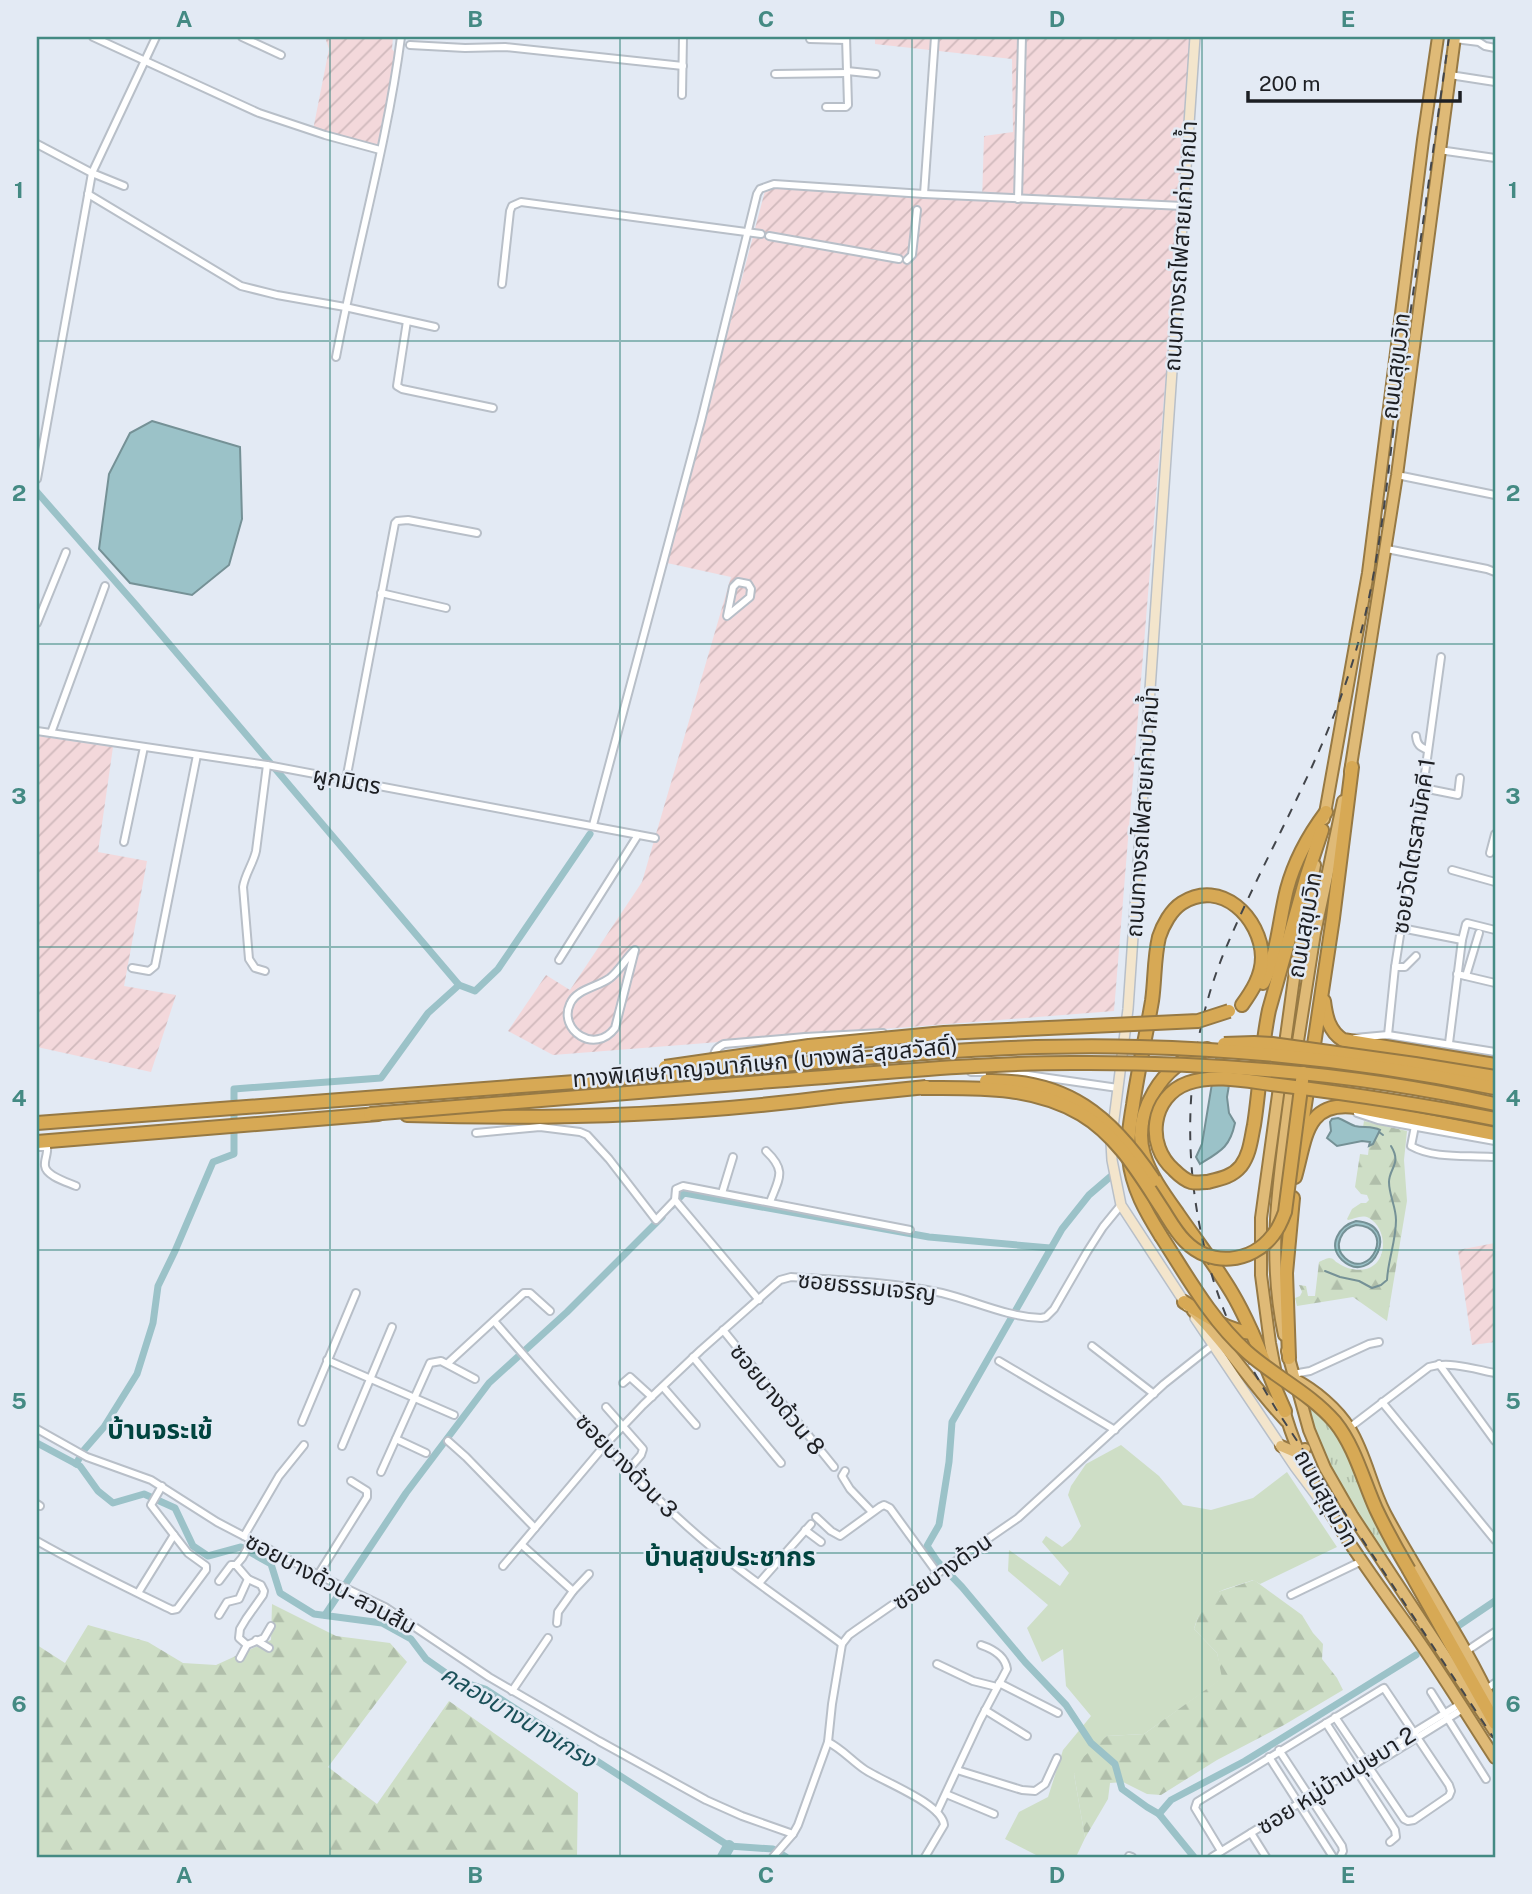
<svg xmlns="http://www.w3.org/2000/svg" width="1532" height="1894" viewBox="0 0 1532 1894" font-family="'Public Sans','Noto Sans Thai',sans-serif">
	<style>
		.industrial { fill: url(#industrial-furrows) }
		.green { fill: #cedec6 }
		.forest { fill: url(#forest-firs) }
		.park { fill: url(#park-tufts) }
		.water { fill: #9bc2c8; stroke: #759196; stroke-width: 2; fill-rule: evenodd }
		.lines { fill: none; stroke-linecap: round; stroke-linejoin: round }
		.stream { stroke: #759196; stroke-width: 2 }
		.canal { stroke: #9bc2c8; stroke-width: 7 }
		.river { stroke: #9bc2c8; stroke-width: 12 }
		.minor-casing { stroke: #b8bfc8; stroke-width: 10 }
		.secondary-casing { stroke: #b8bfc8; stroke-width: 12 }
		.trunk-casing { stroke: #967944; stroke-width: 14 }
		.motorway-casing { stroke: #967944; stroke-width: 16 }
		.minor { stroke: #fff; stroke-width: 6 }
		.secondary { stroke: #f3e5cc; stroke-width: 9 }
		.trunk { stroke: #dfba77; stroke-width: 10 }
		.motorway { stroke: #d7a955; stroke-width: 12 }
		.rail { stroke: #43464b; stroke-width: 2; stroke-dasharray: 9 9; stroke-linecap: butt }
		.motorway-bridge-casing { stroke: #967944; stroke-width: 16; stroke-linecap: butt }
		.motorway-bridge { stroke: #d7a955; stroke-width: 12 }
		.grid { fill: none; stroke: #448a83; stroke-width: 2; stroke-opacity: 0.55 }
		.labels { text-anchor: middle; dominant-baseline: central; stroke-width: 5; stroke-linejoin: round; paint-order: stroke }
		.street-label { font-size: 23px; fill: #1d1f23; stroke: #e3eaf4 }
		.water-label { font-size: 24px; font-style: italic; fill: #1a5059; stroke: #e3eaf4 }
		.quarter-label { font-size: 26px; font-weight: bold; fill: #01443f; stroke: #e3eaf4 }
		.neatline { fill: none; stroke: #448a83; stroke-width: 2.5 }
		.grid-label { font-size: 23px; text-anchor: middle; font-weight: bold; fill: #448a83 }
	</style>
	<defs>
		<pattern id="industrial-furrows" width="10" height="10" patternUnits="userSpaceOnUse" patternTransform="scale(1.75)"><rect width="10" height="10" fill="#f3d8db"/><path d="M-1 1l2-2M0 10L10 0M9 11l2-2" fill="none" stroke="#d0b9bc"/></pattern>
		<pattern id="forest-firs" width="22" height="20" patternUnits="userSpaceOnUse" patternTransform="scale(1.75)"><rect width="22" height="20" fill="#cedec6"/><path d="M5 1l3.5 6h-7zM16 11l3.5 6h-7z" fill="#b0beaa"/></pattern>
		<pattern id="park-tufts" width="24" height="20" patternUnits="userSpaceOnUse" patternTransform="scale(1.75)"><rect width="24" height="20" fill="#cedec6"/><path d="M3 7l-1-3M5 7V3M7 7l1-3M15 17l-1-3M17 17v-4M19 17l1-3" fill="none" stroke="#b0beaa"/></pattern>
	</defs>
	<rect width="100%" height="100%" fill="#e3eaf4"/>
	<!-- industrial -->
	<g class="industrial">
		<polygon points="325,37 393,37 392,49 396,54 377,147 313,130 329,49"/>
		<polygon points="875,37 1190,37 1179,214 1114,1011 553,1055 508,1031 546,975 570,990 642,882 731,577 667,563 766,187 982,201 984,136 1013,132 1012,59 875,44"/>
		<polygon points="37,736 113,747 98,852 147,861 124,986 176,995 151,1072 37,1047"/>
		<polygon points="1495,1243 1495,1342 1472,1345 1458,1250"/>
	</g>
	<!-- green -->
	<path class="green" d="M1121 1445 1159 1476 1183 1505 1211 1510 1253 1498 1287 1472 1337 1547 1260 1584 1253 1580C1216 1593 1207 1589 1194 1629L1217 1653 1223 1678 1144 1734 1107 1736 1074 1774 1085 1838 1076 1857H1040L1005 1839 1019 1812 1048 1797 1063 1750 1091 1716 1066 1686 1063 1649 1042 1662 1027 1628 1048 1605 1008 1571 1009 1550 1060 1586 1069 1573 1042 1542 1046 1536 1062 1547 1071 1540 1081 1526 1068 1495 1071 1486 1086 1464Z"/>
	<!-- forest -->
	<g class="forest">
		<path d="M1364 1121 1407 1131 1404 1160 1407 1201 1387 1321 1353 1297 1297 1306 1295 1298 1300 1296 1302 1292 1299 1285 1306 1286 1308 1296H1315L1319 1262C1321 1261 1327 1258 1329 1258 1334 1258 1334 1261 1338 1263 1348 1270 1364 1273 1374 1265 1388 1254 1385 1227 1369 1218 1362 1214 1354 1219 1348 1220L1347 1219 1352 1209 1361 1203H1366L1369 1200 1367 1195 1361 1194 1355 1187 1360 1154 1368 1155 1369 1146 1373 1144 1380 1130 1374 1127H1363Z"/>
		<polygon points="1254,1580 1302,1615 1313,1633 1323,1644 1322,1659 1337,1678 1343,1690 1284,1725 1217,1760 1161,1795 1147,1794 1123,1782 1110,1783 1108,1799 1085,1838 1074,1774 1080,1760 1107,1736 1144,1734 1222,1678 1217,1653 1194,1629 1201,1608 1212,1594"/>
		<polygon points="272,1604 336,1636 390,1643 407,1662 328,1767 377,1804 449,1701 578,1793 577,1857 37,1857 37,1645 65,1663 88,1625 148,1642 183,1663 216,1665 271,1640"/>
	</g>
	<!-- park -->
	<polygon class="park" points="1314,1402 1326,1412 1396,1548 1381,1557 1352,1515 1303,1411"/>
	<!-- water -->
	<g class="water">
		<polygon points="152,421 240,447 242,519 229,565 192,595 130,583 99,549 109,474 130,433"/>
		<path d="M1216 1059 1233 1061 1227 1097 1229 1113 1235 1123C1230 1147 1221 1151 1200 1164L1196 1157 1202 1144Z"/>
		<path d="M1338 1118C1344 1120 1349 1124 1355 1126 1364 1128 1372 1126 1380 1130L1373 1144 1369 1146 1370 1142 1362 1141 1337 1146 1327 1138 1331 1131 1330 1122 1332 1119Z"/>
		<path d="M1356 1221C1403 1224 1372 1288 1342 1260 1327 1245 1339 1226 1356 1221ZM1356 1225C1397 1227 1370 1281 1345 1258 1332 1246 1342 1228 1356 1225Z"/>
	</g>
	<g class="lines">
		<!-- stream -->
		<g class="stream">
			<polyline points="1379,1132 1383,1135"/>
			<path d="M1325 1271 1340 1277 1359 1281 1372 1288 1381 1285 1387 1280C1388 1260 1396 1241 1396 1220 1396 1207 1389 1195 1389 1182 1389 1168 1402 1164 1391 1146"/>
		</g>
		<!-- canal -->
		<g class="canal">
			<polyline points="37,492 136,605 459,985 475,991 498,969 590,834"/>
			<polyline points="1110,1177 1089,1195 1062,1229 952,1422 949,1462 939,1525 927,1546 937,1561 962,1587 1025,1662 1066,1705 1091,1743 1115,1764 1122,1789 1147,1807 1159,1814 1194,1857"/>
			<polyline points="672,1206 684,1193 929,1237 1050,1248"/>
			<polyline points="37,1443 80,1466 98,1491 113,1503 144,1494 175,1508 193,1546 208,1556 241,1547 271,1564 280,1593 314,1614 382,1623 411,1639 426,1659 456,1680 485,1689 729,1846 773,1849 786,1857"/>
			<polyline points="76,1464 84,1450 104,1427 137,1374 153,1323 158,1286 175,1251 213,1162 234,1154 234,1089 381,1078 428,1013 459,985"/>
			<polyline points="325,1615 406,1493 489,1383 567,1312 662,1217"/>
			<polyline points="1458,1626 1495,1601"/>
			<polyline points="1159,1814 1171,1800 1245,1761 1416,1655"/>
		</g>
		<!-- river -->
		<polyline class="river" points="723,1857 729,1846"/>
		<defs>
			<g id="minor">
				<polyline points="93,37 259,113 325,135 380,150"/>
				<polyline points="242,37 281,55"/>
				<polyline points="810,39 846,40"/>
				<polyline points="1455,39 1479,42 1485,46 1495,48"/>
				<polyline points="410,45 465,48 505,47 683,66"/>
				<polyline points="847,71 876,74"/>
				<polyline points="775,74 847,73"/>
				<polyline points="1450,75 1495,82"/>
				<polyline points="682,95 683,37"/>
				<polyline points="826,107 846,107 848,105 846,37"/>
				<polyline points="37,144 92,173 124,186"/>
				<polyline points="1439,150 1495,158"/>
				<polyline points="88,194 241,286 277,295 345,307 435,327"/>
				<polyline points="924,194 935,37"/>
				<polyline points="1018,199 1022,37"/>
				<polyline points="769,236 899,259"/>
				<polyline points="907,260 912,255 917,210"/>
				<polyline points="502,284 510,211 512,206 521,202 761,234"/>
				<polyline points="407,321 397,386 402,389 493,408"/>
				<path d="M336 357C356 250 387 145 401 37"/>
				<polyline points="1397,475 1495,495"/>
				<polyline points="37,479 92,173 156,37"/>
				<polyline points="1387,549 1487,569 1495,572"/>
				<polygon points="738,582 748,584 751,589 750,597 727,616 733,587"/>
				<polyline points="381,593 446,608"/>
				<polyline points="37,623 66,552"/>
				<polyline points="37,731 267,765 655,838"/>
				<polyline points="51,733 105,586"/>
				<path d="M1416 736C1417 745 1420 747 1428 750"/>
				<polyline points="346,780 395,523 397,521 408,520 477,533"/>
				<polyline points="1423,788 1458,795 1460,778"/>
				<polyline points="593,825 701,421 757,194 760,189 774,184 924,194 1183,206"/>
				<polyline points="124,842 144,747"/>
				<polyline points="1490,853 1495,834"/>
				<polyline points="1452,870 1495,882"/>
				<polyline points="1401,928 1462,940"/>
				<path d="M635 950 615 1028C595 1055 558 1030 570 1004 576 989 598 987 610 978 620 970 626 958 635 950Z"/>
				<polyline points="559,960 638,835"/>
				<polyline points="1395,967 1405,967 1416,956"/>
				<polyline points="132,968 149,971 155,966 197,755"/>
				<path d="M265 971 255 968 249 959 243 887C245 874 253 864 256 851L267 765"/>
				<polyline points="1457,974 1495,983"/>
				<polyline points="1466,976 1479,933"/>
				<polyline points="1388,1035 1395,967 1423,788 1441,657"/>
				<polyline points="1355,1038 1388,1035 1495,1052"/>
				<polyline points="1449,1043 1462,940 1466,924 1467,923 1495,930"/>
				<path d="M713 1061C714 1051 716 1048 724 1044L805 1037 883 1033"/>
				<polyline points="971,1072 1007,1072 1118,1088"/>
				<polyline points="1357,1113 1378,1120 1495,1141"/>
				<path d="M1415 1126 1411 1146C1434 1159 1466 1155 1492 1157"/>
				<polyline points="476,1133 540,1127 580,1132 587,1135 609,1159 656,1220 675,1200 676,1189 683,1186 910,1230"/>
				<path d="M39 1147H47C48 1154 44 1160 45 1166 46 1176 67 1182 76 1186"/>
				<path d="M766 1151C787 1171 779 1178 770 1202"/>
				<polyline points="722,1193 733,1157"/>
				<polyline points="675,1200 759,1300"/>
				<path d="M494 1321C556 1392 618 1464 688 1527 736 1570 791 1606 842 1644"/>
				<polyline points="723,1330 834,1467"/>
				<polyline points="1092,1346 1154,1394"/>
				<polyline points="693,1357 781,1463"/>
				<polyline points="327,1360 454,1415"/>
				<polyline points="999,1361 1115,1430"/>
				<polyline points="448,1363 524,1293 530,1293 550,1311"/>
				<polyline points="1439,1364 1495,1441"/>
				<polyline points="1293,1374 1310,1371 1369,1344 1379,1342"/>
				<polyline points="623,1383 630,1377 652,1397"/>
				<polyline points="663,1387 696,1425"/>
				<polyline points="1382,1402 1495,1540"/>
				<polyline points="606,1407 643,1449 641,1455 629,1469"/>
				<polyline points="302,1422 356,1293"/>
				<path d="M1349 1428 1429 1367C1450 1361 1474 1369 1495 1373"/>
				<polyline points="37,1429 87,1457 151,1480 217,1522 318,1575 385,1607 489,1677 599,1741 706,1800 742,1816 793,1834"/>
				<polyline points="396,1439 426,1453"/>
				<polyline points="448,1441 466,1457 535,1528"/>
				<polyline points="342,1446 392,1327"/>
				<polyline points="845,1471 842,1476 850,1489 872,1512"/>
				<polyline points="381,1472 430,1363 441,1361 475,1379"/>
				<polyline points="162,1486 151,1505 174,1535"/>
				<polyline points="37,1504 40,1506"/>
				<polyline points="816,1517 831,1531 840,1536 880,1507 884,1505 890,1508 938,1574"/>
				<polyline points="805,1530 821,1542"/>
				<polyline points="244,1536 279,1476 304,1445"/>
				<path d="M37 1541C81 1566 127 1588 172 1610L177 1609 206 1570V1566L188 1553 174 1535 138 1593"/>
				<polyline points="522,1545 573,1591 558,1612 557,1623"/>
				<path d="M503 1566 605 1445 643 1405 701 1350 780 1280 791 1277C841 1280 892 1282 942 1293 975 1301 1007 1317 1041 1318L1046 1317 1054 1309 1087 1252 1103 1227 1121 1205"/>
				<polyline points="318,1575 367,1497 367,1491 351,1481"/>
				<polyline points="219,1581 231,1565 236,1565"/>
				<polyline points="759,1583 811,1524"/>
				<polyline points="573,1591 589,1574"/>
				<polyline points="1291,1595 1362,1561"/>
				<polyline points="219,1615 227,1602 239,1599 248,1579"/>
				<polyline points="256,1640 269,1648"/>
				<polyline points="247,1645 264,1638 271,1626"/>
				<polyline points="1465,1652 1495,1632"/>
				<polyline points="240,1658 247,1645 239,1638 240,1629 246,1619 263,1595 264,1591 261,1585 248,1579 236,1565 242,1558 252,1540"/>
				<polyline points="937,1664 973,1681 997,1687"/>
				<polyline points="999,1683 1058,1713"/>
				<polyline points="1486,1689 1495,1683"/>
				<polyline points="512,1691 548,1638"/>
				<polyline points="1431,1692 1486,1779"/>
				<polyline points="985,1710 1027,1736"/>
				<polyline points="1326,1723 1395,1830 1396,1837 1390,1842"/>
				<path d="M828 1742C842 1749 851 1760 864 1769 881 1781 942 1803 944 1825L925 1857"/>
				<polyline points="1279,1750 1342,1846 1343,1851 1340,1857"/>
				<polyline points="1269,1757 1333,1857"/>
				<polyline points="957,1770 1022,1790 1035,1791 1045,1784 1057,1758"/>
				<polyline points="1356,1772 1370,1767 1463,1709"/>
				<polyline points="946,1794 994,1814"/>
				<path d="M937 1812 980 1720 1007 1669C1005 1656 993 1649 981 1645"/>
				<polyline points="1251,1833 1266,1857"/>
				<polyline points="1221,1851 1195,1808 1197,1802 1382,1689 1384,1688 1449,1785 1451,1791 1449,1796 1414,1820 1408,1821 1404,1819 1335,1717"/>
				<polyline points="1129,1856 1132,1857"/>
				<polyline points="773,1857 793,1834 798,1825 828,1742 832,1704 842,1644 849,1635 856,1630 1018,1518 1164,1384 1213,1345"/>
				<polyline points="1212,1857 1460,1704"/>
			</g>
			<g id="secondary">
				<polyline points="1187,1306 1121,1205 1112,1160 1111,1143 1128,1009 1195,37"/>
				<polyline points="1195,1318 1295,1467 1319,1499"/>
			</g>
			<g id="trunk">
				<polyline points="1350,772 1397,475 1455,37"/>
				<polyline points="1324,819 1368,573 1423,140 1438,37"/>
				<polyline points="1296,1054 1315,933 1343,801"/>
				<path d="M1193 1311C1228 1345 1253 1387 1286 1421"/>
				<path d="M1284 1335C1265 1248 1281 1166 1292 1080"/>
				<polyline points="1287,1351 1309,1430 1325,1468 1352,1515 1495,1732"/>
				<polyline points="1277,1379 1270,1343 1261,1275 1261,1218 1295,971 1315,865"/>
				<path d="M1294 1379C1315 1390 1337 1408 1350 1429 1366 1455 1371 1486 1385 1513 1420 1579 1465 1641 1495 1709"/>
				<path d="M1283 1405C1303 1488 1367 1568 1416 1637 1444 1677 1469 1718 1495 1758"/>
				<polyline points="1281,1446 1295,1452 1305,1449"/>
			</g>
			<g id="motorway">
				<path d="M1263 983C1278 954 1279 920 1287 889 1295 859 1308 836 1326 812"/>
				<path d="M1324 1001C1326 1017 1329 1031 1343 1040L1495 1065"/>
				<path d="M1207 1049C1185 1057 1166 1071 1154 1092 1125 1141 1149 1173 1178 1214 1196 1240 1216 1266 1232 1293 1254 1330 1267 1372 1285 1411"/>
				<path d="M407 1115C551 1120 696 1115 839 1096"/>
				<polyline points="37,1123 575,1082"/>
				<polyline points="1300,1138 1333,918 1352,767"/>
				<polyline points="37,1142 378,1114"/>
				<path d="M1295 1177C1306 1139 1305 1100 1356 1107L1495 1134"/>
				<path d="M1207 1182C1220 1179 1232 1177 1241 1166 1250 1154 1251 1139 1254 1125 1260 1087 1261 1048 1269 1010L1307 875 1322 830"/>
				<path d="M1161 1236C1146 1212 1132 1188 1129 1158 1127 1141 1130 1123 1133 1105 1138 1070 1146 1036 1152 1001 1155 980 1154 958 1159 937 1163 925 1171 910 1182 903 1221 878 1261 918 1262 957 1262 976 1252 991 1242 1005"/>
				<path d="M1184 1302C1204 1315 1228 1331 1252 1333"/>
				<polyline points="1289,1358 1286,1273 1293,1198"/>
				<polyline points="1409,1570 1495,1723"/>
			</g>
		</defs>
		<!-- minor casing -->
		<use href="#minor" class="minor-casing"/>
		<!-- secondary casing -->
		<use href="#secondary" class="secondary-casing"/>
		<!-- trunk casing -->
		<use href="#trunk" class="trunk-casing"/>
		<!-- motorway casing -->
		<use href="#motorway" class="motorway-casing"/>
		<!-- minor -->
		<use href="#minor" class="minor"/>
		<!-- secondary -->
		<use href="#secondary" class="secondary"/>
		<!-- trunk -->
		<use href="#trunk" class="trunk"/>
		<!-- motorway -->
		<use href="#motorway" class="motorway"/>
		<!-- rail -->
		<path class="rail" d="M1449 37 1399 394 1397 400C1385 497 1377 596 1344 688 1312 780 1260 865 1223 955 1175 1074 1181 1213 1232 1330 1245 1357 1260 1383 1276 1409L1495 1740"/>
		<defs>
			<g id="motorway-bridge">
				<polyline points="1224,1044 1254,1043 1272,1044 1415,1064 1495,1077"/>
				<polyline points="665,1067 809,1046 944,1033 1198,1021 1229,1011"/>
				<path d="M986 1081C1067 1079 1111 1116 1154 1180"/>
				<path d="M575 1082C664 1075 754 1067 843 1060 941 1051 1040 1044 1139 1047 1258 1050 1378 1064 1495 1088"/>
				<path d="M921 1088C975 1088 1032 1085 1081 1114 1118 1136 1140 1175 1163 1210 1170 1221 1176 1232 1185 1241 1210 1267 1251 1264 1273 1235 1279 1228 1282 1220 1285 1212L1303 1073"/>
				<polyline points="839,1096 926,1087"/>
				<path d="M370 1114C504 1103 638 1092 772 1081 871 1074 972 1063 1072 1063 1214 1062 1357 1073 1495 1104"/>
				<path d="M1207 1182C1202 1182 1196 1183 1191 1182 1185 1180 1178 1174 1174 1170 1145 1145 1151 1096 1188 1083 1216 1073 1251 1082 1279 1085 1351 1094 1424 1105 1495 1119"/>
				<path d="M1161 1236C1187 1276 1211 1320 1247 1352 1275 1377 1310 1393 1335 1422 1355 1447 1363 1480 1376 1509 1386 1530 1397 1550 1409 1570"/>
			</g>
		</defs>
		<!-- motorway-bridge casing -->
		<use href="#motorway-bridge" class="motorway-bridge-casing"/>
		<!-- motorway-bridge -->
		<use href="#motorway-bridge" class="motorway-bridge"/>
	</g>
	<!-- grid -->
	<path class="grid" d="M330 37V1857M620 37V1857M912 37V1857M1202 37V1857M37 341H1495M37 644H1495M37 947H1495M37 1250H1495M37 1553H1495"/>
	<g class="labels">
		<!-- street labels -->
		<g class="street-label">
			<text transform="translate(1180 246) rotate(-86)">ถนนทางรถไฟสายเก่าปากน้ำ</text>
			<text transform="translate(1395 366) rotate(-83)">ถนนสุขุมวิท</text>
			<text transform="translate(347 780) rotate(10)">ผูกมิตร</text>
			<text transform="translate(1142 812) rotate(-86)">ถนนทางรถไฟสายเก่าปากน้ำ</text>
			<text transform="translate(1413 846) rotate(-81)">ซอยวัดไตรสามัคคี 1</text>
			<text transform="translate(1304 925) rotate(-80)">ถนนสุขุมวิท</text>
			<text transform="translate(765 1062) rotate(-5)">ทางพิเศษกาญจนาภิเษก (บางพลี-สุขสวัสดิ์)</text>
			<text transform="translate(867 1286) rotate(6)">ซอยธรรมเจริญ</text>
			<text transform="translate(778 1399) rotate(51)">ซอยบางด้วน 8</text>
			<text transform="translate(627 1465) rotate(46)">ซอยบางด้วน 3</text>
			<text transform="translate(1327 1498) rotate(61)">ถนนสุขุมวิท</text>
			<text transform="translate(942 1571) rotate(-35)">ซอยบางด้วน</text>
			<text transform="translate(331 1583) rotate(28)">ซอยบางด้วน-สวนส้ม</text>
			<text transform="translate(1336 1780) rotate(-32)">ซอย หมู่บ้านบุษบา 2</text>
		</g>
		<!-- water labels -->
		<g class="water-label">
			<text transform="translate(519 1716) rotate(31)">คลองบางนางเกรง</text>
		</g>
		<!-- quarter labels -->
		<g class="quarter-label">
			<text x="160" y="1429">บ้านจระเข้</text>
			<text x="730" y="1556">บ้านสุขประชากร</text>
		</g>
	</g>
	<!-- border -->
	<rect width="1532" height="1894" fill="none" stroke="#e3eaf4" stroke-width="77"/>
	<!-- scale -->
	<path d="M1248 91v10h212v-10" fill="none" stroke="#1d1f23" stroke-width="3.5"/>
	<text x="1259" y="91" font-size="21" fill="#1d1f23" stroke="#e3eaf4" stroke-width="5" paint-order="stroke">200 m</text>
	<rect x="38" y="38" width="1456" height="1818" class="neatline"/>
	<g class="grid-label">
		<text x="184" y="27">A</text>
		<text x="475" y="27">B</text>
		<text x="766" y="27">C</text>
		<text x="1057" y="27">D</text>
		<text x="1348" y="27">E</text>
		<text x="19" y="198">1</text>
		<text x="1513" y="198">1</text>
		<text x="19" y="501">2</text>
		<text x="1513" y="501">2</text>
		<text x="19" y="804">3</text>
		<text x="1513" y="804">3</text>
		<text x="19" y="1106">4</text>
		<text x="1513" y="1106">4</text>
		<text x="19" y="1409">5</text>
		<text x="1513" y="1409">5</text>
		<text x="19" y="1712">6</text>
		<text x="1513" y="1712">6</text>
		<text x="184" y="1883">A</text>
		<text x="475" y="1883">B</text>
		<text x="766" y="1883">C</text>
		<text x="1057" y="1883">D</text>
		<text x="1348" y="1883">E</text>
	</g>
</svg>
